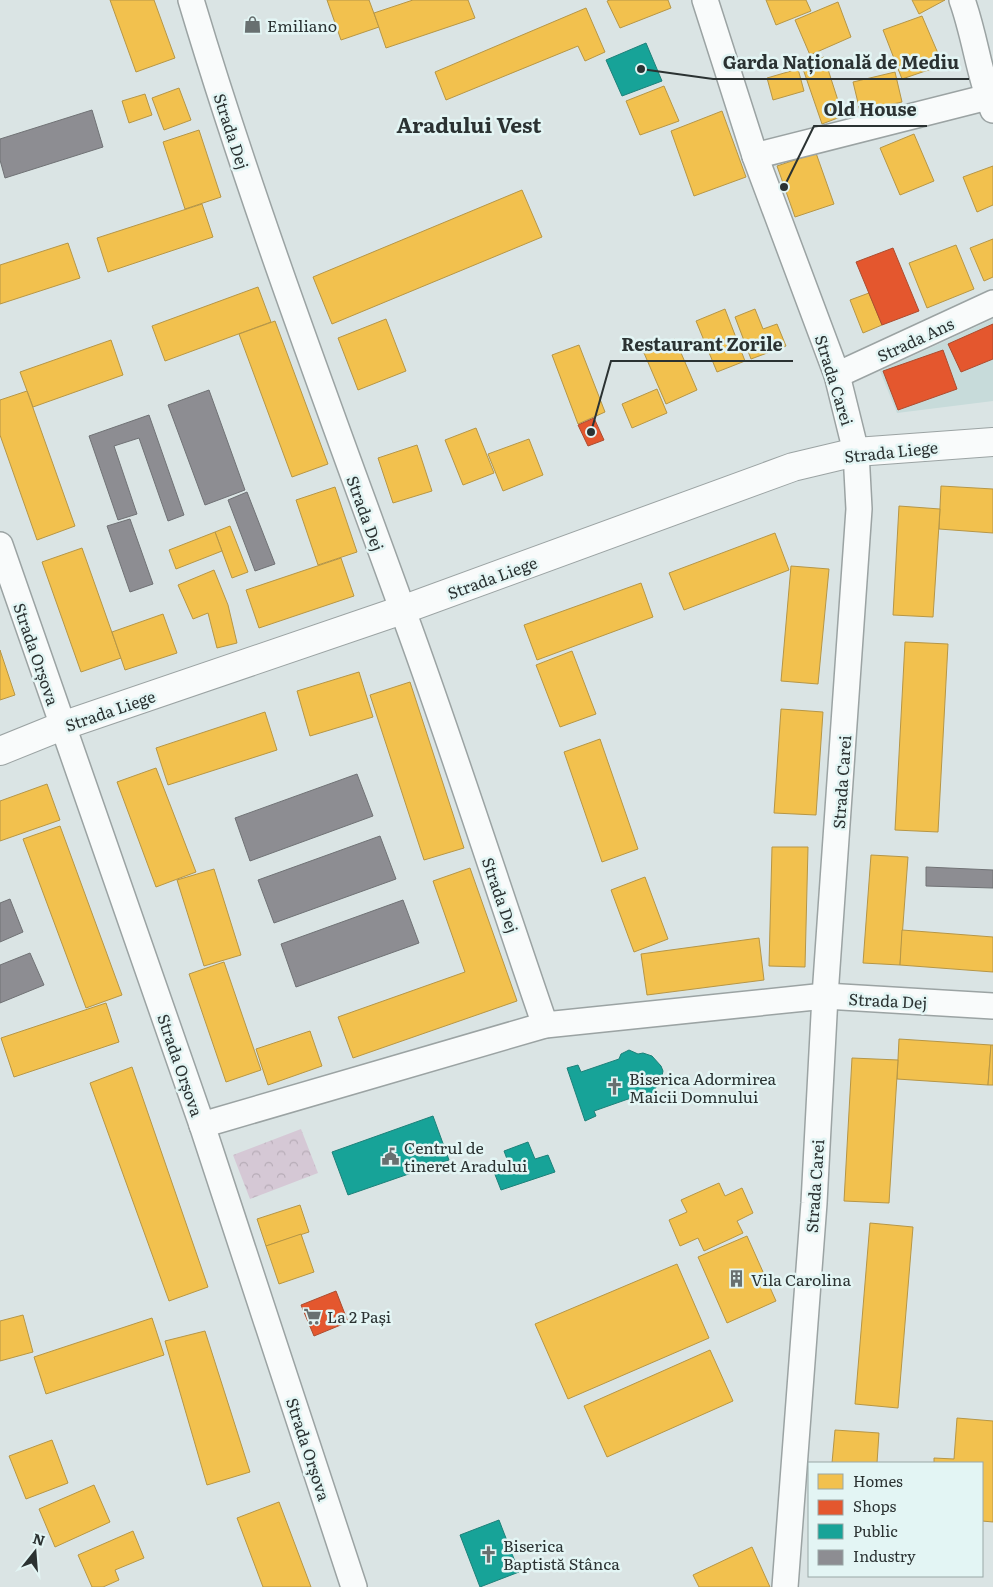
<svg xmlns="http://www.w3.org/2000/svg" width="993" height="1587" viewBox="0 0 993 1587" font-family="Literata,serif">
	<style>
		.built { fill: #c7dbda }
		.park { fill: url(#park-crowns) }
		.homes { fill: #f2c14e; stroke: #b69646 }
		.shops { fill: #e4572e; stroke: #ac4c2f }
		.public { fill: #17a398; stroke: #1d8179 }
		.industry { fill: #8d8d92; stroke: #707275 }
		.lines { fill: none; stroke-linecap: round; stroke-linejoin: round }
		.street-casing { stroke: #9ba3a3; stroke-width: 28 }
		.secondary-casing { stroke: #9ba3a3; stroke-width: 30 }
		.street { stroke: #f9fbfb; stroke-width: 25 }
		.secondary { stroke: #f9fbfb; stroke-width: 28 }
		.labels { text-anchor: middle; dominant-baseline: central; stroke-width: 5; stroke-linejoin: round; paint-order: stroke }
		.poi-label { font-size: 16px; fill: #2b3232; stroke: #e3f5f4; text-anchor: start }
		.street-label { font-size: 16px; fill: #2b3232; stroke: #e3f5f4 }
		.district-label { font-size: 21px; font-weight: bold; fill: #2b3232; stroke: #e3f5f4 }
		.leader { fill: none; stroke: #2b3232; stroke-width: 2 }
		.callout-dot { fill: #2b3232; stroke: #e3f5f4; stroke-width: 2 }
		.callout-label { font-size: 18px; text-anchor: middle; font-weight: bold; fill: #2b3232; stroke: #e3f5f4; stroke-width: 5; stroke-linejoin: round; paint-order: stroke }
	</style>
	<defs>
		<pattern id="park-crowns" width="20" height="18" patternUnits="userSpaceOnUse" patternTransform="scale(1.25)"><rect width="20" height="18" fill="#d5c8d5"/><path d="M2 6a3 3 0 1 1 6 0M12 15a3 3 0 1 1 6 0" fill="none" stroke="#b7acb7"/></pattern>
	</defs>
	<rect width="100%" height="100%" fill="#dae4e4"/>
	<!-- built -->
	<polygon class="built" points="993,319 993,401 897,413 880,371"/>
	<!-- park -->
	<polygon class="park" points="301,1129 318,1173 250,1199 233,1155"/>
	<!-- homes -->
	<g class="homes">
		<polygon points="110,0 154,0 175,58 136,72"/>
		<polygon points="327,0 369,0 379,27 341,40"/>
		<polygon points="413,0 468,0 475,18 386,48 374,13"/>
		<polygon points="610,0 668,0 671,8 620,28 607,1"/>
		<polygon points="766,0 806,0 811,11 776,25"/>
		<polygon points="912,0 945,0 919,14"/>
		<polygon points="838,2 851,37 810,55 795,20"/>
		<polygon points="586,8 605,52 585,61 578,46 446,100 435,72"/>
		<polygon points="922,16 943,65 902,79 883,30"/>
		<polygon points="824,57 843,116 822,124 802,66"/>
		<polygon points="798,69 804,91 773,100 767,78"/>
		<polygon points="895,72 902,102 860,111 853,82"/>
		<polygon points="664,86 679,121 640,135 626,101"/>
		<polygon points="179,88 191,120 164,130 152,98"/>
		<polygon points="145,94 152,115 129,123 122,101"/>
		<polygon points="722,111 746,177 694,196 671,131"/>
		<polygon points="199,130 221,197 185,209 163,142"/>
		<polygon points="914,134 934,181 900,195 880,148"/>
		<polygon points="816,153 834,204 795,217 777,166"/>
		<polygon points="993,166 993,205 977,212 963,177"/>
		<polygon points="522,190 542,237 332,324 313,277"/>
		<polygon points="202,204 213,237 108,272 97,238"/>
		<polygon points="993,239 993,277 984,281 970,248"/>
		<polygon points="68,243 80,278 0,304 0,265"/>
		<polygon points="956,245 974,289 927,308 909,263"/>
		<polygon points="258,287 271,322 165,361 152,326"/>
		<polygon points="869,293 882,325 863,333 850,300"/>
		<polygon points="725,309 745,361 717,372 696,321"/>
		<polygon points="755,309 763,329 777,324 786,346 751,359 735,317"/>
		<polygon points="386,319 406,371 358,390 338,338"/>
		<polygon points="275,321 328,464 292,477 239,334"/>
		<polygon points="675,339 697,390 666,404 644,353"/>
		<polygon points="111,340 123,375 33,407 20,372"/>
		<polygon points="579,345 605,412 578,424 552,355"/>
		<polygon points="657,389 667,413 632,428 622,404"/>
		<polygon points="27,391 75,526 37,540 0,435 0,400"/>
		<polygon points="476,428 494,473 463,485 445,440"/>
		<polygon points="529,439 543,475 503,491 488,454"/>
		<polygon points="417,445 432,491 393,503 378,458"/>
		<polygon points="941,486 993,489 993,533 939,529"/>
		<polygon points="335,487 357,552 318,565 296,500"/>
		<polygon points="899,506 940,509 933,617 893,615"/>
		<polygon points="230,526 248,572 232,578 215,532"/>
		<polygon points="215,532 222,551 176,569 169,550"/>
		<polygon points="775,533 789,570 684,610 669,573"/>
		<polygon points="82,548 121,658 81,672 42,562"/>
		<polygon points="341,558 354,596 259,628 246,590"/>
		<polygon points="791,566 829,569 818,684 781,681"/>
		<polygon points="214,570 228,605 237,643 217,648 208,613 193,619 178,585"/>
		<polygon points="641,583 653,617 537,660 524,625"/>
		<polygon points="163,614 177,653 125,670 112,632"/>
		<polygon points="905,642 948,644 938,832 895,830"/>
		<polygon points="0,650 15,695 0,700"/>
		<polygon points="572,651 596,714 560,727 536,665"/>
		<polygon points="359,672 373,717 310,736 297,691"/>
		<polygon points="410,682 464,848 424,860 370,695"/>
		<polygon points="781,709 823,712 816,815 774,813"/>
		<polygon points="265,712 277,750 168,785 156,748"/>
		<polygon points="600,739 638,849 602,862 564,752"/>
		<polygon points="156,768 196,872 156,887 117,782"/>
		<polygon points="47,784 60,820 0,841 0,801"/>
		<polygon points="60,826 122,995 86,1008 23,839"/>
		<polygon points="772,847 808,847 805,967 769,966"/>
		<polygon points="871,855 908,857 900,965 863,963"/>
		<polygon points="470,868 517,1001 353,1058 338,1017 465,972 433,881"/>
		<polygon points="214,869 241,955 204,966 177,880"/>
		<polygon points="645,877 668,939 634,952 611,890"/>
		<polygon points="902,930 993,937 993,972 900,965"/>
		<polygon points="759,938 764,980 647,995 641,954"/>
		<polygon points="224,962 261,1070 226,1082 189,974"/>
		<polygon points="106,1003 119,1042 14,1077 1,1038"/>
		<polygon points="310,1031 322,1066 268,1085 256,1049"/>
		<polygon points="899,1039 991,1045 988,1085 897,1079"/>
		<polygon points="991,1045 993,1045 993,1085 988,1085"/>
		<polygon points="852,1058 898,1060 889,1203 844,1201"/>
		<polygon points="132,1067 208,1287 169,1301 90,1083"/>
		<polygon points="719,1183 725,1196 742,1188 753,1213 737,1221 743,1233 704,1251 698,1238 680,1246 669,1220 687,1212 681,1200"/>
		<polygon points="300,1205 309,1232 266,1246 257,1219"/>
		<polygon points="870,1223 913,1227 898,1408 855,1404"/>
		<polygon points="301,1234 314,1272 279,1284 266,1246"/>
		<polygon points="747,1236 776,1301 727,1323 698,1257"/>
		<polygon points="677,1264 709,1338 568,1399 535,1324"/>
		<polygon points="23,1315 33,1352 0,1361 0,1321"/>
		<polygon points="152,1318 164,1355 46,1394 34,1357"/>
		<polygon points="205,1331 250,1472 207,1485 165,1341"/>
		<polygon points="710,1350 733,1401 607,1457 584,1406"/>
		<polygon points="957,1418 993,1421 993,1522 982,1521 982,1463 934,1463 934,1458 954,1459"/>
		<polygon points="835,1430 879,1433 877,1463 832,1463"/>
		<polygon points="52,1440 68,1483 26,1499 9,1456"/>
		<polygon points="94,1485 110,1522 55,1547 39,1509"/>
		<polygon points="279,1502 311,1587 263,1587 237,1518"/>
		<polygon points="133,1531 144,1558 115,1570 119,1580 103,1587 92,1587 78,1555"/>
		<polygon points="752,1547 770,1587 699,1587 693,1575"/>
	</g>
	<!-- shops -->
	<g class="shops">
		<polygon points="893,248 919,311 882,325 856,262"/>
		<polygon points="993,324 993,359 961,372 948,344"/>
		<polygon points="943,350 957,389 898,410 883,371"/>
		<polygon points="594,418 604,440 588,446 578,425"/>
		<polygon points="336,1291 348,1322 314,1336 301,1305"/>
	</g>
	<!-- public -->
	<g class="public">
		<polygon points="646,43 662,81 622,96 606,60"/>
		<polygon points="629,1050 638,1054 643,1053 652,1056 661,1066 663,1071 662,1076 652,1095 648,1100 642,1102 631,1098 594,1111 596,1116 585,1121 567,1068 578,1065 581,1072 619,1059 621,1054"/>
		<polygon points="433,1116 449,1160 348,1195 332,1152"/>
		<polygon points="528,1142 535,1159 548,1155 555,1172 501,1190 494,1172 510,1167 504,1151"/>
		<polygon points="499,1520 519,1572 480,1587 460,1535"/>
	</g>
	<!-- industry -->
	<g class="industry">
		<polygon points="92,110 103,147 5,178 0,160 0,139"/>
		<polygon points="209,390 245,490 205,505 168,405"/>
		<polygon points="149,415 184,515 168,521 139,438 114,446 137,514 118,520 89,436"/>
		<polygon points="247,492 275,564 255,571 228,500"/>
		<polygon points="130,519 153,584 130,592 107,526"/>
		<polygon points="357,774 373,816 250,861 235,818"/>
		<polygon points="380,836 396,879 274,923 258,880"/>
		<polygon points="926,867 993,870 993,888 926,886"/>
		<polygon points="10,899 23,932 0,942 0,903"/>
		<polygon points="403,900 419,943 296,987 281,944"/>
		<polygon points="30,953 44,985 0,1003 0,965"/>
	</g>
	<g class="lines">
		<defs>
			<g id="street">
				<path d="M191 0C255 214 335 423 411 633 458 763 500 895 545 1025"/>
				<polyline points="705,0 755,156 837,375 856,452 859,509 825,996 814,1203 785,1587"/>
				<path d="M962 0C975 36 979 75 993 110"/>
				<polyline points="755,156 988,97"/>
				<polyline points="837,375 993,303"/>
				<polyline points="0,545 202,1125 354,1587"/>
				<polyline points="202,1125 545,1025 825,996 993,1006"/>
			</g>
			<polyline id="secondary" points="0,751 62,726 402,610 793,467 856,452 993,442"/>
		</defs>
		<!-- street casing -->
		<use href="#street" class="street-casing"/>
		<!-- secondary casing -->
		<use href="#secondary" class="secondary-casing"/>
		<!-- street -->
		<use href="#street" class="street"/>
		<!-- secondary -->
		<use href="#secondary" class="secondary"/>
	</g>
	<!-- icons -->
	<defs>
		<symbol id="shop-bare" viewBox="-9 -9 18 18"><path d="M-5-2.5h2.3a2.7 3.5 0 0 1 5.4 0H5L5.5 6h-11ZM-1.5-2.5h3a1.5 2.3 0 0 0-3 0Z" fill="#687070" stroke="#e3f5f4" stroke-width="2.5" paint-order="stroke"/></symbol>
		<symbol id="church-bare" viewBox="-9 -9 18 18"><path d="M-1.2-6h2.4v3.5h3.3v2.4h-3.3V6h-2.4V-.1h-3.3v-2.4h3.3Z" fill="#687070" stroke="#e3f5f4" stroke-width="2.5" paint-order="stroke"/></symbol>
		<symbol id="civic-bare" viewBox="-9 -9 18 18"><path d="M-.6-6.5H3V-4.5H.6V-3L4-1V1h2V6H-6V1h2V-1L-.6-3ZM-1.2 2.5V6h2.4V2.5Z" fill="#687070" stroke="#e3f5f4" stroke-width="2.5" paint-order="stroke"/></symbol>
		<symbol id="building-bare" viewBox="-9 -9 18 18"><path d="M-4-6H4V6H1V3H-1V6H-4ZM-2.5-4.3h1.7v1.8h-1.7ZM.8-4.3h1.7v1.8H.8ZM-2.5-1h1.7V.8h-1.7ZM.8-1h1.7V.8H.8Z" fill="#687070" stroke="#e3f5f4" stroke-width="2.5" paint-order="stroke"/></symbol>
		<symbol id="supermarket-bare" viewBox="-9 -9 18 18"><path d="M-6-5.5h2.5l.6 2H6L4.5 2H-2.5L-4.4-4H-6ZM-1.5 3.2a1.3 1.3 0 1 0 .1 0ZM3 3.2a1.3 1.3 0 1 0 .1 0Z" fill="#687070" stroke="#e3f5f4" stroke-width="2.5" paint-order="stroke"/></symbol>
	</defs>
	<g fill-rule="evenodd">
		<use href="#shop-bare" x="240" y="12" width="25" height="25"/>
		<use href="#church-bare" x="602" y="1074" width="25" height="25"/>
		<use href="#civic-bare" x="378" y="1144" width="25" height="25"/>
		<use href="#building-bare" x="724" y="1266" width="25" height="25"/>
		<use href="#supermarket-bare" x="300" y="1304" width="25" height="25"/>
		<use href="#church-bare" x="476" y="1542" width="25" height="25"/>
	</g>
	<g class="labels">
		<!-- poi labels -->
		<g class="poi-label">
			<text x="267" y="25">Emiliano</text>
			<text x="629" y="1078">Biserica Adormirea<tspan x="629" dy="18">Maicii Domnului</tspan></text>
			<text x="404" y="1147">Centrul de<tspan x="404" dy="18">tineret Aradului</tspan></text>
			<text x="751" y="1279">Vila Carolina</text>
			<text x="327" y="1316">La 2 Pași</text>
			<text x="503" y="1545">Biserica<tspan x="503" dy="18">Baptistă Stânca</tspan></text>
		</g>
		<!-- street labels -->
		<g class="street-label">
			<text transform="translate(232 131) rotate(72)">Strada Dej</text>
			<text transform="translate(915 339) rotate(-25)">Strada Ans</text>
			<text transform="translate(835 380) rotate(73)">Strada Carei</text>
			<text transform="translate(891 451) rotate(-6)">Strada Liege</text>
			<text transform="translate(366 513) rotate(70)">Strada Dej</text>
			<text transform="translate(492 577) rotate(-20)">Strada Liege</text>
			<text transform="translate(37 654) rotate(71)">Strada Orșova</text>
			<text transform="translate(110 710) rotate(-19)">Strada Liege</text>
			<text transform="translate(841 782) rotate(-86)">Strada Carei</text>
			<text transform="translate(501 895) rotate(71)">Strada Dej</text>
			<text transform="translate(888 1000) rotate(3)">Strada Dej</text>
			<text transform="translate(181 1065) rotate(71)">Strada Orșova</text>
			<text transform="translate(814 1186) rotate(-86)">Strada Carei</text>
			<text transform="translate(309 1449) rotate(72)">Strada Orșova</text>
		</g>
		<!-- district labels -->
		<g class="district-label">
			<text x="469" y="123">Aradului Vest</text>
		</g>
	</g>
	<!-- callouts -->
	<path class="leader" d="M641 69L713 79H969M784 187L814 126H927M591 432L611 361H793"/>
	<g class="callout-dot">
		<circle cx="641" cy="69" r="5"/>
		<circle cx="784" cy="187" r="5"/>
		<circle cx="591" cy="432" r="5"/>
	</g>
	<g class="callout-label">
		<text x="841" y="69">Garda Națională de Mediu</text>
		<text x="870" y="116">Old House</text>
		<text x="702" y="351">Restaurant Zorile</text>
	</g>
	<!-- legend -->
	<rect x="808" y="1462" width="175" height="115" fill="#e3f5f4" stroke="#99a7a6"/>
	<rect x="818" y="1474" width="25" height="15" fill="#f2c14e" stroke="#99a7a6"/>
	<text x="853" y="1487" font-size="15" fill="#2b3232">Homes</text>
	<rect x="818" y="1500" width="25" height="15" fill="#e4572e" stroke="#99a7a6"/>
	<text x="853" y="1512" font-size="15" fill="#2b3232">Shops</text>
	<rect x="818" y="1524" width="25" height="15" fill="#17a398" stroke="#99a7a6"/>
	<text x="853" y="1537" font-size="15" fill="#2b3232">Public</text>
	<rect x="818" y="1550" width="25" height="15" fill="#8d8d92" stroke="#99a7a6"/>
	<text x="853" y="1562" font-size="15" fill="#2b3232">Industry</text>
	<!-- north arrow -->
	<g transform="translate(35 1552) rotate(17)" stroke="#e3f5f4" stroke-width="4" paint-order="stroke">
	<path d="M0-4L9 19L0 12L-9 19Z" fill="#2b3232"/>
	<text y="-8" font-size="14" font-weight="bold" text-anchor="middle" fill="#2b3232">N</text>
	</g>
</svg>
